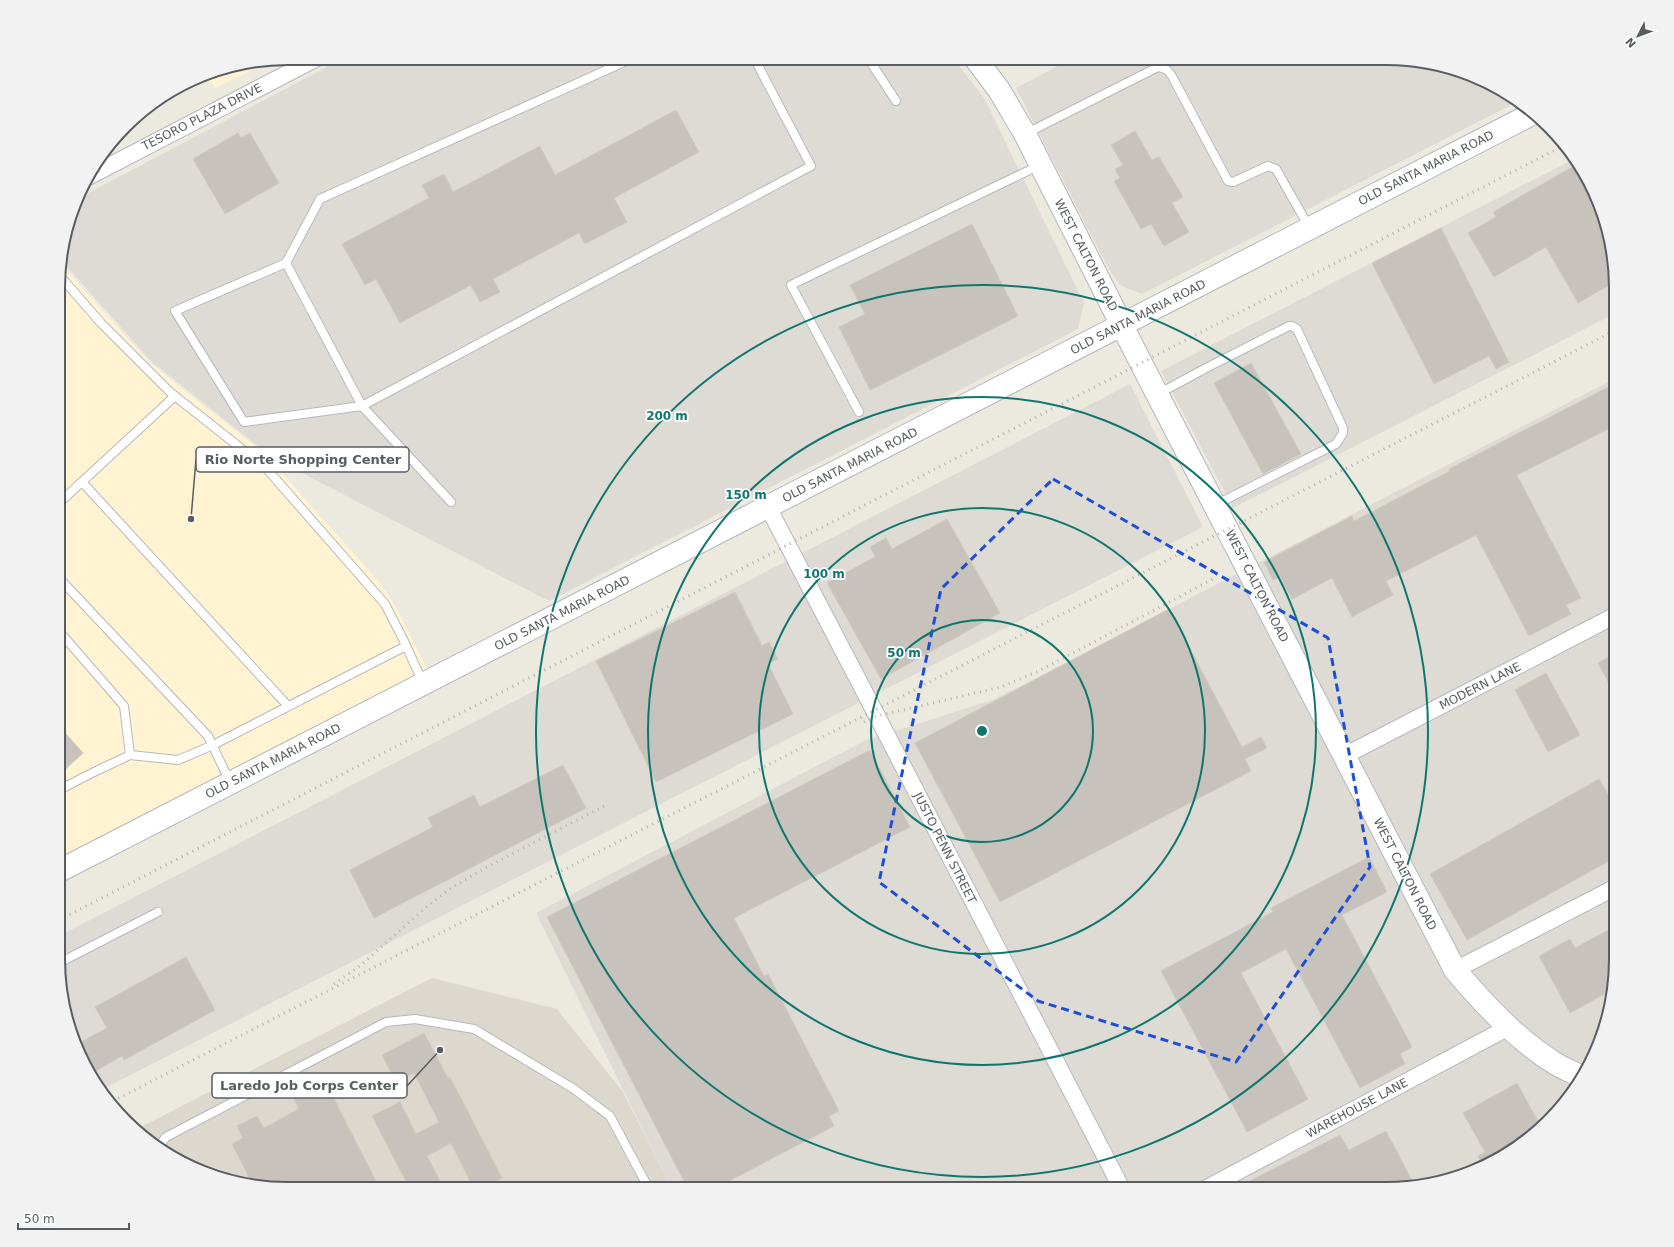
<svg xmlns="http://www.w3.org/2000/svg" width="1674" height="1247" viewBox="0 0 1674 1247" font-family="'DejaVu Sans',sans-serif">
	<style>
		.commercial { fill: #fff3d2 }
		.industrial { fill: #dddbd4 }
		.education { fill: #dcd8ce }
		.building { fill: #c7c3bc; stroke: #d1cabd }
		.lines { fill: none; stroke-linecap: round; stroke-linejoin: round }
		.service-casing { stroke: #b5b8bd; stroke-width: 10 }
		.minor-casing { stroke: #b5b8bd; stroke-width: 18 }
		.secondary-casing { stroke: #b3b7bd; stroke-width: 24 }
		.service { stroke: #fff; stroke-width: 8 }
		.minor { stroke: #fff; stroke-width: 16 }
		.secondary { stroke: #fff; stroke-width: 22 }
		.rail { stroke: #b1b2b2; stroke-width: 3; stroke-dasharray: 1 5; stroke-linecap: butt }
		.marked { fill: none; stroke: #1d4ed8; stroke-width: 3; stroke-dasharray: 8 5; stroke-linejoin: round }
		.ring { fill: none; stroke: #0f766e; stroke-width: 2 }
		.labels { text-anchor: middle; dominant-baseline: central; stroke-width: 3.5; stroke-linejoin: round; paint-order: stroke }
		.street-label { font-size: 12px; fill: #585d61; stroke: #fff }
		.rim { fill: none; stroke: #585d61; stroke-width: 2 }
		.centre { fill: #0f766e; stroke: #fff; stroke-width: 2 }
		.ring-label { font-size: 12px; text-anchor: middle; font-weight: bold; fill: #0f766e; stroke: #fff; stroke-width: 3.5; stroke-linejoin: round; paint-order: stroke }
		.leader { fill: none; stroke: #585d61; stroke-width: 1.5 }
		.callout-dot { fill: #585d61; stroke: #fff; stroke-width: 1.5 }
		.callout { fill: #fff; stroke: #585d61; stroke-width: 1.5 }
		.callout-label { font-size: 13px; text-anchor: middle; font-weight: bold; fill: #585d61 }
	</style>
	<rect width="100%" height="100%" fill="#ece9df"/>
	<!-- commercial -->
	<g class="commercial">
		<polygon points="271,61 215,88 204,76 214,70"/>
		<polygon points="60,263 150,363 264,453 382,585 397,609 428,670 59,857"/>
	</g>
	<!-- industrial -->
	<g class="industrial">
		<polygon points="344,58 953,58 984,98 1084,303 1078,329 549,601 273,458 152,362 60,259 81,197"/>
		<polygon points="1073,58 1400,58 1474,75 1517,102 1142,294 1120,285 1107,266 1016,88"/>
		<polygon points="1572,160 1592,187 1612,243 1616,288 1616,313 1233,508 1161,371"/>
		<polygon points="1616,378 1615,974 1598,1047 1559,1110 1487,1165 1431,1185 1386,1189 672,1189 536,913 864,741 995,699"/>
		<polygon points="1130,384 1203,527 103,1089 82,1061 59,974 59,936"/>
	</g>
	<!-- education -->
	<polygon class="education" points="432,978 557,1009 623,1092 672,1189 274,1189 200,1172 135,1130"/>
	<!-- building -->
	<g class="building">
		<polygon points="676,110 699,152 614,198 627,222 585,244 579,233 493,279 500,292 480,302 471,285 400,323 376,279 365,285 342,244 429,198 422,185 444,174 453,192 540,146 555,175"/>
		<polygon points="1135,131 1152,160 1159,157 1183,197 1172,203 1189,232 1164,246 1151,224 1141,229 1114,181 1120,178 1115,169 1123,165 1111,145"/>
		<polygon points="238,133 241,138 250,133 279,183 225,214 193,159"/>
		<polygon points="1576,165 1592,187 1612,243 1615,282 1578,303 1546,247 1494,277 1468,233 1496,217 1493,212"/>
		<polygon points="972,224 1018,316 870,390 839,327 865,314 850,285"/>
		<polygon points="1441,228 1509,362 1496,369 1489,356 1434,384 1372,263"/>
		<polygon points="1251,363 1301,454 1263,474 1214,383"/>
		<polygon points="1616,383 1616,425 1517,475 1581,598 1566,605 1571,614 1529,636 1476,535 1386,581 1393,595 1352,617 1332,578 1292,599 1280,577 1273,580 1264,562 1352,516 1354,521 1450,471 1449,469"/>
		<polygon points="947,519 1000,613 881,679 827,583 875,557 870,547 886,538 892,549"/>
		<polygon points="735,592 762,646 769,642 778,659 768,664 793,714 656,782 596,661"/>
		<polygon points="1169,609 1242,747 1261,737 1267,748 1245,759 1251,771 1000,902 915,743"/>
		<polygon points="1616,653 1616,696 1598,663"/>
		<polygon points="1546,673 1580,735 1548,752 1515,690"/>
		<polygon points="59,726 83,753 59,775"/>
		<polygon points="870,750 910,827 734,918 764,976 768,974 839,1111 829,1116 834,1126 714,1189 688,1189 547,917"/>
		<polygon points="563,765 586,808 374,918 350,870 433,827 428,818 474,795 480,807"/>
		<polygon points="1599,779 1616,808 1616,857 1467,940 1430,874"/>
		<polygon points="1369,857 1387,892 1342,915 1412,1047 1400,1054 1405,1064 1360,1088 1286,949 1241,973 1308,1099 1247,1132 1161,971 1273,912 1271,908"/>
		<polygon points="1616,926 1615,974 1612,990 1570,1013 1539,956 1570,939 1575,948"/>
		<polygon points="186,957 215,1010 124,1060 122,1056 92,1073 82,1061 77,1044 107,1028 95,1007"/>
		<polygon points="424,1033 448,1078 450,1077 502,1178 482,1189 474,1189 451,1143 427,1156 444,1189 410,1189 372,1116 400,1102 416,1134 439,1122 414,1073 396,1082 382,1055"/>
		<polygon points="1517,1083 1540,1125 1484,1167 1478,1156 1485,1152 1463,1113"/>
		<polygon points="313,1086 320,1099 331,1093 380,1189 274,1189 259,1185 255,1177 250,1179 232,1144 243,1138 237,1126 257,1116 264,1128 299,1109 293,1097"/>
		<polygon points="1386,1131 1415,1186 1386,1189 1234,1189 1340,1135 1349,1150"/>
	</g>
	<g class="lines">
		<defs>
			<g id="service">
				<polyline points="633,58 320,199 286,263 362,406 811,166 754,58"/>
				<polyline points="868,58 896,101"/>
				<path d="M1025 134 1158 67C1167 68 1170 72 1174 80L1228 181 1233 182 1268 166 1276 169 1309 227"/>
				<polyline points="286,263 175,311 244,422 362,406 451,502"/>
				<polyline points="60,276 101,323 171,393 266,468 385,604 403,639 423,683"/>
				<polyline points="1158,394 1208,367 1289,326 1292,326 1297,329 1343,428 1343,433 1336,444 1215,505"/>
				<polyline points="859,412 791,285 1040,165"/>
				<polyline points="82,482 288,706"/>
				<polyline points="59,503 175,396"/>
				<polyline points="59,578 208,736 230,782"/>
				<polyline points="59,631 124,706 130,755"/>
				<polyline points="59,790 92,773 130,755 178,760 213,745 406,646"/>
				<polyline points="59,963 158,912"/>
				<polyline points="159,1146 166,1137 386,1022 415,1019 474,1029 574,1089 610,1116 649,1189"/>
			</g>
			<g id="minor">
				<polyline points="88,177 317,58"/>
				<polyline points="768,507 877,716 1122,1189"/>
				<polyline points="1344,756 1616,615"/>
				<polyline points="1455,970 1616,887"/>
				<polyline points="1205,1189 1509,1027"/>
			</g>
			<g id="secondary">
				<path d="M975 58 999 90 1025 134 1141 363 1455 970C1484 1004 1517 1040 1556 1064 1563 1068 1572 1072 1580 1076"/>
				<polyline points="59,871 1534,113"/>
			</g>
		</defs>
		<!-- service casing -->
		<use href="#service" class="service-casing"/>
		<!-- minor casing -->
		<use href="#minor" class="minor-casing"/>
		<!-- secondary casing -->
		<use href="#secondary" class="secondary-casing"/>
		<!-- service -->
		<use href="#service" class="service"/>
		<!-- minor -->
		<use href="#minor" class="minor"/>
		<!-- secondary -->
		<use href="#secondary" class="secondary"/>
		<!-- rail -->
		<g class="rail">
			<polyline points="864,722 877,716 1001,687 1037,672 1213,579"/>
			<polyline points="59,920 1561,147"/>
			<polyline points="334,984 361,965 424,909 451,888 487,867 608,804"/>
			<polyline points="113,1101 1616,330"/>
		</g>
	</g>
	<!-- marked area -->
	<path class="marked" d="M1053 479 1328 638 1370 867 1236 1062 1038 1001 879 882 941 589Z"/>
	<!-- distance rings -->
	<g class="ring">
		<circle cx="982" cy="731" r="111"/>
		<circle cx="982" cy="731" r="223"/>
		<circle cx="982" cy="731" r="334"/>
		<circle cx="982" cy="731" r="446"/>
	</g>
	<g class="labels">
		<!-- street labels -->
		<g class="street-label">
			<text transform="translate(202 117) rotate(-27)">TESORO PLAZA DRIVE</text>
			<text transform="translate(1426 168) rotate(-27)">OLD SANTA MARIA ROAD</text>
			<text transform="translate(1086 255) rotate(63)">WEST CALTON ROAD</text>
			<text transform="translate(1138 317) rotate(-27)">OLD SANTA MARIA ROAD</text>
			<text transform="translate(850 465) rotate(-27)">OLD SANTA MARIA ROAD</text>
			<text transform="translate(1257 586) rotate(63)">WEST CALTON ROAD</text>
			<text transform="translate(562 613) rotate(-27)">OLD SANTA MARIA ROAD</text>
			<text transform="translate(1480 686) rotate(-27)">MODERN LANE</text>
			<text transform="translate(273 761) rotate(-27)">OLD SANTA MARIA ROAD</text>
			<text transform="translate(945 848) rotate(63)">JUSTO PENN STREET</text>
			<text transform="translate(1405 874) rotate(63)">WEST CALTON ROAD</text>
			<text transform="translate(1357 1108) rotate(-28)">WAREHOUSE LANE</text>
		</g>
	</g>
	<!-- crop -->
	<path d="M0 0H1674V1247H0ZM288 65H1386A223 223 0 0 1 1609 288V959A223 223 0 0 1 1386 1182H288A223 223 0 0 1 65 959V288A223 223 0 0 1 288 65Z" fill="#f2f2f2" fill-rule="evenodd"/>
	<path class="rim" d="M288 65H1386A223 223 0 0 1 1609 288V959A223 223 0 0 1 1386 1182H288A223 223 0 0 1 65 959V288A223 223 0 0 1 288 65Z"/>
	<circle cx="982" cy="731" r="6" class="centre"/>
	<g class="ring-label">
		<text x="667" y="420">200 m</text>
		<text x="746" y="499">150 m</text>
		<text x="824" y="578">100 m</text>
		<text x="904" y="657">50 m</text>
	</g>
	<!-- callouts -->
	<path class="leader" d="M191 519L196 459M440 1050L407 1086"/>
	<g class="callout-dot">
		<circle cx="191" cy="519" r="4"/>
		<circle cx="440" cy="1050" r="4"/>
	</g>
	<g class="callout">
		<rect x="196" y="447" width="213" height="25" rx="4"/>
		<rect x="212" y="1073" width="195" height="25" rx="4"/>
	</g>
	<g class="callout-label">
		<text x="303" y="464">Rio Norte Shopping Center</text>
		<text x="309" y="1090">Laredo Job Corps Center</text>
	</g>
	<!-- north arrow -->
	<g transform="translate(1638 36) rotate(228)" stroke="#ffffff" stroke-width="3" paint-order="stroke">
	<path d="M0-3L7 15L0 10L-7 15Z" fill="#585d61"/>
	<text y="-6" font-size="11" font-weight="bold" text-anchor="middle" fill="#585d61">N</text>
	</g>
	<!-- scale -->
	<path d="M18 1223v6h111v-6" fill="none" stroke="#585d61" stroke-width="2"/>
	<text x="24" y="1223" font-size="12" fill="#585d61" stroke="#ffffff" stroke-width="3" paint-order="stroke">50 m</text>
</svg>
